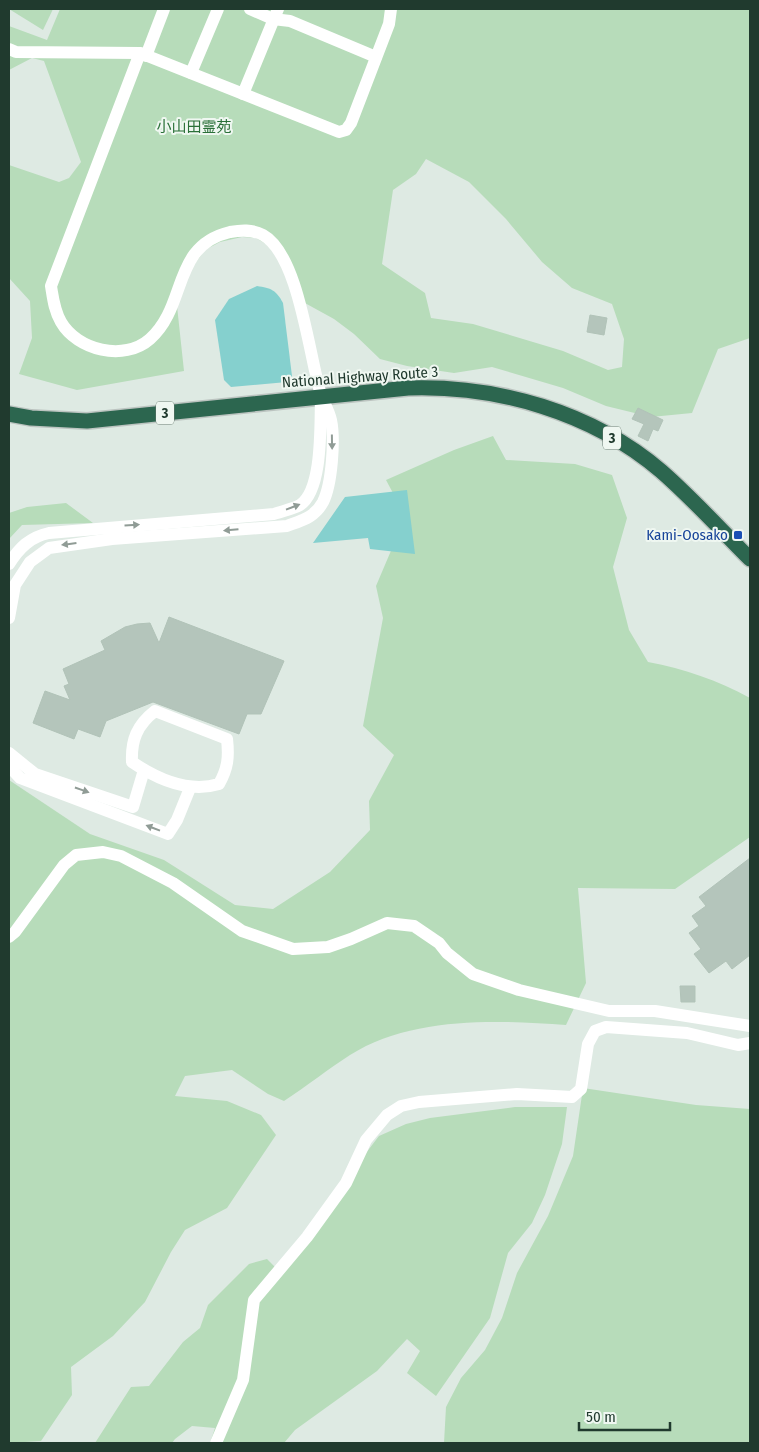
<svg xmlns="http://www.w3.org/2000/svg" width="759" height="1452" viewBox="0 0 759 1452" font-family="'Fira Sans Condensed','Noto Sans JP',sans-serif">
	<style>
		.green { fill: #b7dcba; fill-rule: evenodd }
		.water { fill: #85d0ce }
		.building { fill: #b4c5bb; stroke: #b1c3b8 }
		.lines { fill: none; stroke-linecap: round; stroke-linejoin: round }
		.highway-casing { stroke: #bcc4c0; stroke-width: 18 }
		.minor { stroke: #fff; stroke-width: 12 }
		.highway { stroke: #2c664f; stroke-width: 15 }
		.oneway { fill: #909c96 }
		.transit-dot { fill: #1a4fb4; stroke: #eff7f1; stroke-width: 2 }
		.labels { text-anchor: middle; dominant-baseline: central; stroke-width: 4; stroke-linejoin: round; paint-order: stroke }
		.shield { fill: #eff7f1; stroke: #5e7368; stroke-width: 1 }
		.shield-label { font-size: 14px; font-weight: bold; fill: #203a2e }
		.park-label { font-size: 15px; fill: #2a7038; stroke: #eff7f1 }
		.street-label { font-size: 15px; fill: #203a2e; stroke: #eff7f1 }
		.transit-label { font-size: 15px; fill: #164399; stroke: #eff7f1; text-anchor: end }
	</style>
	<rect width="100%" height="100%" fill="#deeae3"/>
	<!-- green -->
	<g class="green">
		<polygon points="9,9 53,9 43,30"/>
		<path d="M60 9H750V338L718 349 692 413 651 417 606 406 563 388 492 367 454 373 407 366 380 359 354 334 334 319 294 297 277 256 266 244 256 238 242 237 220 242 205 250 191 269 177 306 184 371 77 390 19 374 32 338 30 301 9 278V165L59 182 69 178 81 162 44 61 32 58 9 70V26L47 40ZM426 159 469 182 506 219 542 262 572 288 612 304 624 339 622 367 608 370 563 351 473 324 431 318 425 293 382 264 393 190 416 174Z"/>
		<path d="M493 436 506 460 575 464 612 475 627 518 613 567 629 630 648 662C685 669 717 680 750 698V837L675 889 578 888 586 983 566 1025C498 1020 411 1016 350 1055 328 1069 307 1086 284 1101L268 1094 232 1070 185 1076 175 1096 227 1101 261 1115 276 1135 227 1208 185 1230 171 1252 145 1302 113 1336 71 1367 72 1395 41 1441 9 1443V780L90 834 164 860 235 905 273 909 330 872 370 830 369 801 394 755 363 726 383 618 376 586 393 546 401 508 386 480 454 450Z"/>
		<polygon points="66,503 93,523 22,525 9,539 9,513 27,507"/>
		<polygon points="583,1088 696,1105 750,1109 750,1443 444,1443 446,1407 461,1378 485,1350 502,1318 517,1273 548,1216 573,1156"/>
		<polygon points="515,1107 567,1107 562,1144 545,1195 532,1223 508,1253 490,1318 436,1396 407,1373 420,1351 407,1339 377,1371 295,1430 284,1443 210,1443 215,1428 192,1426 175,1439 172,1443 95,1443 131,1387 149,1386 183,1342 200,1328 208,1305 249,1264 267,1259 277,1269 379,1136 406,1124 430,1118"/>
	</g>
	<!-- water -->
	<g class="water">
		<path d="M257 286C271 288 276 290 283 303L292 376 287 382 231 387 224 380 215 320 229 299Z"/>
		<polygon points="407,490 415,554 370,549 368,538 313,543 345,497"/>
	</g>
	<!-- building -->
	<g class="building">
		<polygon points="590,315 607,318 604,335 587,332"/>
		<polygon points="638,408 663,420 658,431 653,429 648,441 638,436 644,424 632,419"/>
		<polygon points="169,617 284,661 261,714 247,714 239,734 153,702 106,721 100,737 78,729 74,739 33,723 45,691 70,700 64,686 69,684 63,669 105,650 101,641 125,627 137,624 150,623 159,643"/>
		<polygon points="750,858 750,955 732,969 726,961 709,973 694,954 701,949 689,933 699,926 692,916 706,906 699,897"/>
		<polygon points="680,986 695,986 695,1002 681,1002"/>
	</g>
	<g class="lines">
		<defs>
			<path id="highway" d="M9 414 31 418 87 421 408 388C497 385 592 412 661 471 692 498 721 530 750 559"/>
		</defs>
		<!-- highway casing -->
		<use href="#highway" class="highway-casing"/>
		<!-- minor -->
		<g class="minor">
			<polyline points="250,9 273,19 290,21 376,57"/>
			<polyline points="9,49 16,52 140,53"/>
			<polyline points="146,56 164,9"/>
			<polyline points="191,73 218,9"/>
			<polyline points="243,94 278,9"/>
			<path d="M9 564C19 548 30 537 49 533L274 514C282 511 293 509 300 505 323 490 320 425 321 400"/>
			<path d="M9 618 15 585 30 562 49 548 112 539 287 526C303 520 315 517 323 502 332 484 335 439 331 420 329 411 324 403 321 395 309 356 299 255 263 235 252 229 241 230 230 232 171 246 188 305 150 339 124 362 77 350 61 322 54 310 53 298 51 286L140 53 339 132 346 130 351 123 389 24 391 9"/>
			<path d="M155 711 227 739C229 757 228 768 219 784 189 793 157 779 132 762 131 740 137 725 155 711Z"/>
			<polyline points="9,753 35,774 133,807 144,770"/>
			<polyline points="9,766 20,778 168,834 177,820 190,788"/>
			<polyline points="9,937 15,932 64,865 76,855 103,852 121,856 173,883 242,931 293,949 328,947 351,939 387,923 414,926 439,943 447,953 473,974 519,990 609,1011 655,1011 750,1026"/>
			<polyline points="216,1443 243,1380 254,1300 307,1237 346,1183 366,1140 387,1115 401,1106 419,1102 517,1094 572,1097 581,1089 588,1044 595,1031 606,1027 687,1033 738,1045 750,1043"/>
		</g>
		<!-- highway -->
		<use href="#highway" class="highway"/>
	</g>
	<!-- one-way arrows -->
	<defs><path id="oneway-solid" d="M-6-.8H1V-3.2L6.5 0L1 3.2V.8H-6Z" transform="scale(1.25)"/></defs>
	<g class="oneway">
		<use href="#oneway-solid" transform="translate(332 442) rotate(89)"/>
		<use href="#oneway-solid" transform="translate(293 507) rotate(-21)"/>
		<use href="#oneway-solid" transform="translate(132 525) rotate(-4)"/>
		<use href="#oneway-solid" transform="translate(231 530) rotate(175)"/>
		<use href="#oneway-solid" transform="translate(69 544) rotate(173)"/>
		<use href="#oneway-solid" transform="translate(82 790) rotate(19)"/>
		<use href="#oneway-solid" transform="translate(153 828) rotate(-159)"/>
	</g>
	<!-- markers -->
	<rect class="transit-dot" x="733" y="530" width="10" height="10" rx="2.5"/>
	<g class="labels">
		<!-- shield labels -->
		<g class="shield">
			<rect x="156" y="401.5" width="18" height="23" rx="4"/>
			<rect x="603" y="426.5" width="18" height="23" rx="4"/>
		</g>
		<g class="shield-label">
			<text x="165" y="413">3</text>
			<text x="612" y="438">3</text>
		</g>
		<!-- park labels -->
		<g class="park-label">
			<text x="194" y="127">小山田霊苑</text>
		</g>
		<!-- street labels -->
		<g class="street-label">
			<text transform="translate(360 377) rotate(-4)">National Highway Route 3</text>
		</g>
		<!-- transit labels -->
		<g class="transit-label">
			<text x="728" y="535">Kami-Oosako</text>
		</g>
	</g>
	<!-- border -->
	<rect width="759" height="1452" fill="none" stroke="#203a2e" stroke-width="20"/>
	<!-- scale -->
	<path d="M579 1422v8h91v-8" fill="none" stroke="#203a2e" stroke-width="2.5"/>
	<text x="586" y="1422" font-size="15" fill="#203a2e" stroke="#eff7f1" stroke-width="4" paint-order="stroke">50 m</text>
</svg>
